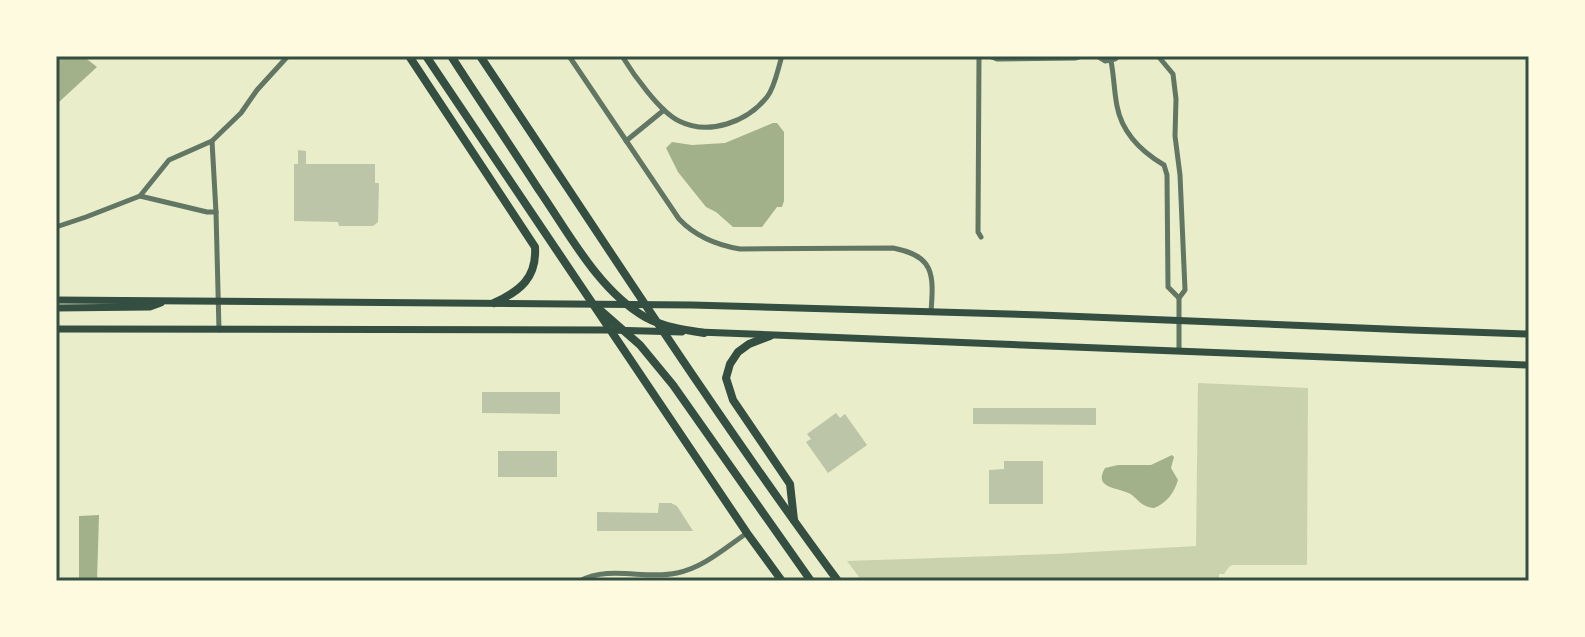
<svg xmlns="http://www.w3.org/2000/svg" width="1585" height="637" viewBox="0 0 1585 637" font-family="'PT Sans',sans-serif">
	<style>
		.green { fill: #cad2ad }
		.water { fill: #a3b18a }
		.building { fill: #bcc5a7 }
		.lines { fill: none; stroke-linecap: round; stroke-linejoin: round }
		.minor { stroke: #617663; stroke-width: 5 }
		.secondary { stroke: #344e41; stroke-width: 7 }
		.primary { stroke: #344e41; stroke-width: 8 }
		.neatline { fill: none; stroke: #344e41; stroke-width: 3 }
	</style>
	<rect width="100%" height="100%" fill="#e9edc9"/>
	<!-- green -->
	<polygon class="green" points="1198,383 1308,388 1307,565 1232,565 1229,567 1224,574 1219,574 1219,581 862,581 847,561 1055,554 1196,546"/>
	<!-- water -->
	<g class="water">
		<polygon points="56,56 83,56 97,67 59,102 56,100"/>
		<polygon points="773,123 777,123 784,132 784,201 782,207 777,207 762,227 733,227 716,212 706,207 678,172 666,148 672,142 692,145 725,143"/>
		<path d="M1172 455 1174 457 1171 468 1178 480C1174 493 1167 503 1154 508 1143 507 1140 502 1132 495 1121 487 1092 490 1105 468L1118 465H1151Z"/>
		<polygon points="99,515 97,581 79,581 79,516"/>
	</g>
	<!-- building -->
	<g class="building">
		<polygon points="298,150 306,151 306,164 375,164 375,183 379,183 378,222 373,226 339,226 338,222 294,221 294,164 298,164"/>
		<polygon points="482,392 560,392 560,414 482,413"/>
		<polygon points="973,408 1096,408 1096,425 973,424"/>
		<polygon points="836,413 840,418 845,414 867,445 828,473 806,442 811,439 807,434"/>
		<rect x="498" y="451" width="59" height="26"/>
		<polygon points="1004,461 1043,461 1043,504 989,504 989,470 1004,469"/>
		<polygon points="659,503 671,503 677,506 693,531 597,531 597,512 658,513"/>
	</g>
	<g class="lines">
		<!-- minor -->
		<g class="minor">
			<path d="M569 56 679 219C696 237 716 245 740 249L893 248C934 256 934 273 931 312"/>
			<path d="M622 56C633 74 660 112 679 121 709 136 747 122 767 97 775 87 778 68 782 56"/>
			<polyline points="979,56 978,232 981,237"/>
			<polyline points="989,56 997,59 1075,58 1082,56"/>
			<polyline points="1097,56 1105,61 1115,59 1119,56"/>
			<polyline points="1158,56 1173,74 1176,99 1175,136 1180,175 1185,290 1179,298 1179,351"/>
			<path d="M1111 61C1114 76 1114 91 1117 106 1122 133 1142 152 1164 165L1167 175 1168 287 1179 298"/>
			<polyline points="212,141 216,212 219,330"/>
			<polyline points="626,141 664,110"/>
			<polyline points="140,196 207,212 216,212"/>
			<polyline points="56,227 86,217 140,196 169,160 212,141 241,113 257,90 288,56"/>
			<path d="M580 581C609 565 646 580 677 573 703 568 725 548 747 533"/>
		</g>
		<!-- secondary -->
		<g class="secondary">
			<polyline points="56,300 692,305 1041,315 1411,330 1529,334"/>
			<polyline points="56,308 150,307 161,303"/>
			<polyline points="56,329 609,330 682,332"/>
			<polyline points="698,332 1529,365"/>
		</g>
		<!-- primary -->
		<g class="primary">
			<path d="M409 56 535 247C537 278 520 291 494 303"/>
			<polyline points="426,56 747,533 782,581"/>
			<path d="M451 56C480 101 510 145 539 190 568 232 599 291 645 317 663 327 684 330 704 333"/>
			<path d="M480 56C598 232 712 411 838 581"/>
			<polyline points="599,309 640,345 673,385 811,581"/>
			<polyline points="770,336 749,344 738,352 730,364 726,378 733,400 790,484 794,520"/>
		</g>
	</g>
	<!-- border -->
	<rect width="1585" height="637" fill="none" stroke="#fefae0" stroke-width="116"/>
	<rect x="58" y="58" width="1469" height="521" class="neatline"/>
</svg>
